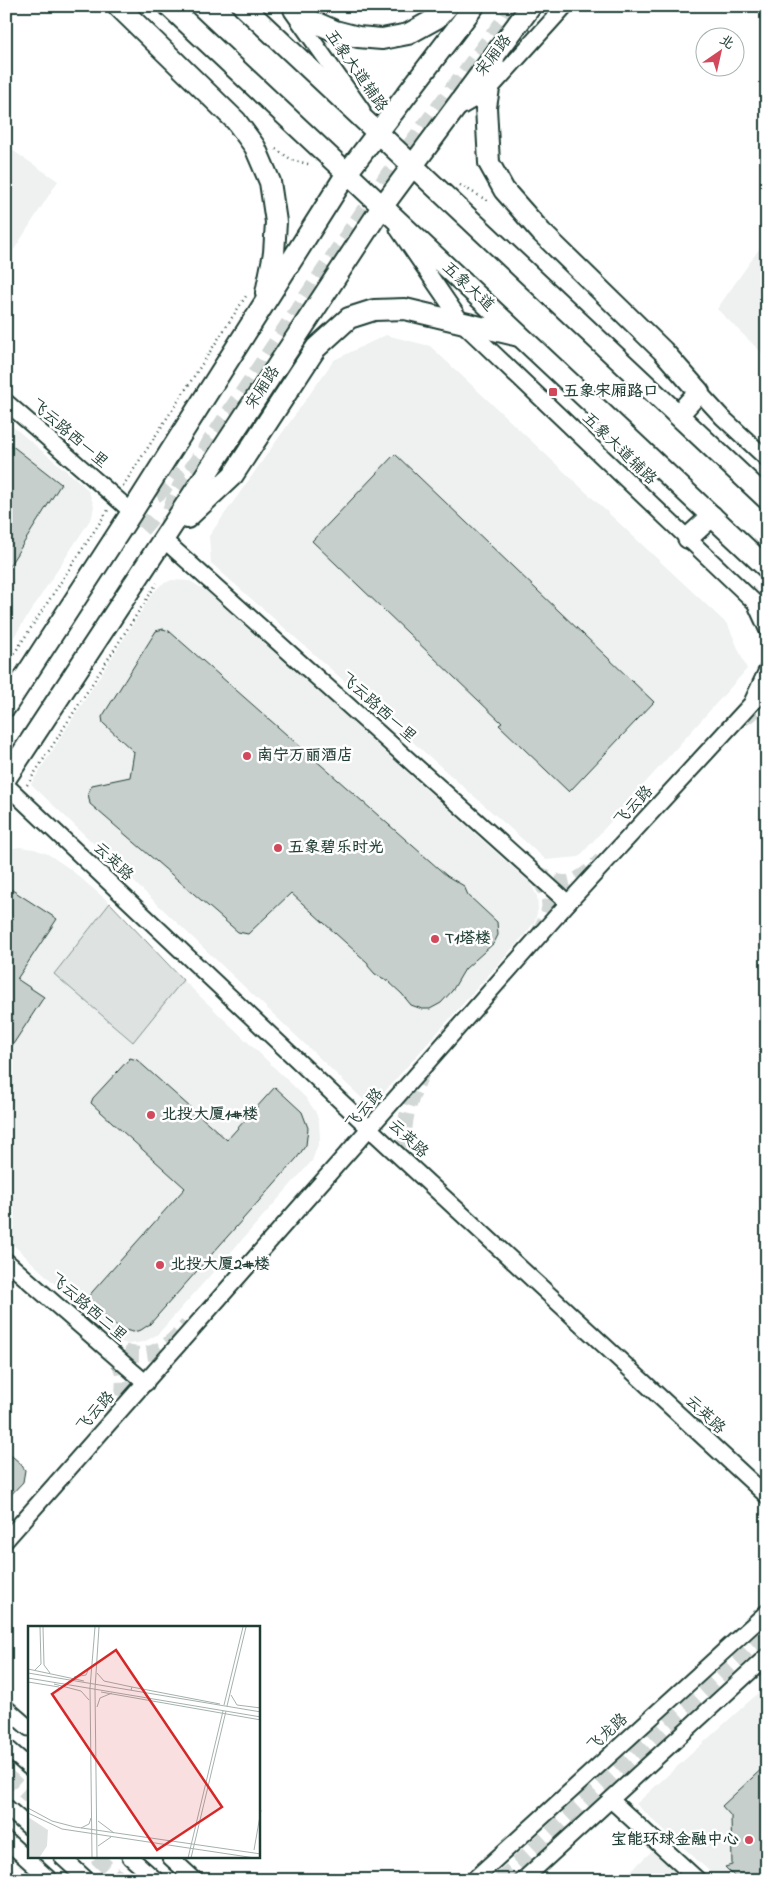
<svg xmlns="http://www.w3.org/2000/svg" width="773" height="1886" viewBox="0 0 773 1886" font-family="'Indie Flower','LXGW WenKai TC',sans-serif">
	<style>
		.built { fill: #eef1f0 }
		.green { fill: #dee3e2; stroke: #7e908b }
		.building { fill: #c7cfcc; stroke: #1f3d34 }
		.lines { fill: none; stroke-linecap: round; stroke-linejoin: round }
		.minor-tunnel { stroke: #d2d8d6; stroke-width: 15; stroke-dasharray: 15 8; stroke-linecap: butt }
		.minor-casing { stroke: #1f3d34; stroke-width: 19 }
		.major-casing { stroke: #1f3d34; stroke-width: 24 }
		.path { stroke: #1f3d34; stroke-width: 2.5; stroke-dasharray: 1 4; stroke-linecap: butt }
		.minor { stroke: #fff; stroke-width: 15 }
		.major { stroke: #fff; stroke-width: 20 }
		.poi-dot { fill: #d1495b; stroke: #fff; stroke-width: 2 }
		.labels { text-anchor: middle; dominant-baseline: central; stroke-width: 5; stroke-linejoin: round; paint-order: stroke }
		.street-label { font-size: 16px; fill: #1f3d34; stroke: #fff }
		.poi-label { font-size: 16px; font-weight: bold; fill: #1f3d34; stroke: #fff; text-anchor: start }
		.inset-road { fill: none; stroke: #a5b1ae; stroke-width: 1 }
		.view { fill: #d62828; fill-opacity: 0.15; stroke: #d62828; stroke-width: 2.5 }
		.inset-edge { fill: none; stroke: #1f3d34; stroke-width: 2.5 }
	</style>
	<rect width="100%" height="100%" fill="#fff"/>
	<filter id="ink" filterUnits="userSpaceOnUse"><feTurbulence type="fractalNoise" baseFrequency=".02" numOctaves="2"/><feDisplacementMap in="SourceGraphic" scale="10" xChannelSelector="R" yChannelSelector="G"/><feConvolveMatrix kernelMatrix="1 2 1 2 8 2 1 2 1" color-interpolation-filters="sRGB"/></filter>
	<g filter="url(#ink)">
		<!-- built -->
		<g class="built">
			<polygon points="6,146 58,181 10,256 6,254"/>
			<polygon points="767,238 767,358 717,309"/>
			<polygon points="386,335 430,346 728,625 747,669 579,857 546,860 211,563 209,536 334,360"/>
			<polygon points="6,421 81,483 89,492 94,506 92,517 6,649"/>
			<polygon points="172,580 190,581 205,590 530,883 537,896 538,909 535,921 527,932 371,1107 31,784 153,593 162,584"/>
			<polygon points="19,847 34,849 48,854 70,869 110,903 54,974 132,1042 183,980 305,1097 315,1111 319,1121 320,1139 312,1161 158,1334 144,1342 128,1344 121,1342 109,1335 6,1238 6,850"/>
			<polygon points="767,1685 767,1880 719,1880 636,1804"/>
			<polygon points="652,1851 684,1880 621,1880"/>
			<polygon points="6,1863 25,1880 6,1880"/>
		</g>
		<!-- green -->
		<polygon class="green" points="110,903 183,980 133,1042 54,974"/>
		<!-- building -->
		<g class="building">
			<polygon points="6,441 61,484 6,571"/>
			<polygon points="395,454 654,702 569,792 499,725 502,723 312,541"/>
			<polygon points="163,629 169,631 447,876 464,886 468,895 497,922 498,935 494,943 465,969 452,991 441,1003 430,1009 422,1009 411,1005 402,994 388,981 375,974 368,966 368,963 291,893 248,934 238,932 90,804 88,793 92,785 130,777 134,752 103,723 102,717 156,631"/>
			<polygon points="6,886 57,919 17,979 44,997 6,1055"/>
			<polygon points="130,1058 137,1060 227,1140 275,1087 302,1112 308,1128 306,1145 297,1158 150,1324 141,1330 133,1332 125,1330 117,1326 85,1300 185,1188 91,1103 93,1098"/>
			<polygon points="6,1451 20,1463 25,1470 23,1482 6,1500"/>
			<polygon points="767,1764 767,1880 738,1880 725,1867 732,1865 731,1816 722,1806"/>
		</g>
		<g class="lines">
			<!-- minor-tunnel -->
			<g class="minor-tunnel">
				<path d="M134 501C155 503 169 485 180 469"/>
				<polyline points="124,504 171,545"/>
				<path d="M169 533C164 517 173 502 179 487L387 175 514 6"/>
				<polyline points="743,719 767,702"/>
				<path d="M534 871C542 875 551 880 560 882 575 886 592 869 601 860"/>
				<path d="M538 878C553 902 552 907 539 932"/>
				<path d="M417 1172C394 1135 408 1105 424 1069"/>
				<path d="M104 1341C110 1347 116 1349 125 1352 154 1360 169 1345 187 1325"/>
				<path d="M111 1417C126 1398 127 1375 115 1355"/>
				<polyline points="6,1775 29,1796"/>
				<polyline points="96,1857 121,1880"/>
				<polyline points="500,1880 767,1632"/>
			</g>
			<defs>
				<g id="minor">
					<polyline points="292,11 362,110"/>
					<polyline points="457,109 488,91 565,6"/>
					<polyline points="398,229 463,324 767,614"/>
					<polyline points="699,392 722,417 767,459"/>
					<polyline points="6,402 132,512"/>
					<polyline points="164,540 568,903"/>
					<polyline points="757,607 767,629"/>
					<polyline points="753,700 767,670"/>
					<polyline points="6,785 370,1129 767,1496"/>
					<polyline points="6,1261 146,1383"/>
					<polyline points="6,1540 568,903 752,703 767,691"/>
					<polyline points="6,1708 29,1728"/>
					<polyline points="6,1747 29,1767"/>
					<polyline points="611,1800 698,1880"/>
					<polyline points="6,1807 29,1827"/>
					<polyline points="6,1840 50,1880"/>
					<polyline points="62,1857 87,1880"/>
					<polyline points="130,1857 156,1880"/>
					<polyline points="170,1857 195,1880"/>
					<polyline points="473,1880 767,1612"/>
					<polyline points="523,1880 767,1656"/>
				</g>
				<g id="major">
					<polyline points="118,6 236,121 255,147 270,182 276,222 274,253 266,293"/>
					<polyline points="169,6 767,568"/>
					<polyline points="243,6 767,499"/>
					<polyline points="295,6 312,21 335,31 358,37 382,39 408,34 437,18 448,6"/>
					<polyline points="494,58 486,107 489,163 504,190 541,232 663,351 699,392 678,415"/>
					<polyline points="187,518 233,475 316,348 349,318 374,310 405,309 519,336"/>
					<polyline points="688,538 712,516"/>
					<polyline points="6,706 132,512 347,173 474,6"/>
					<polyline points="6,778 382,207 531,6"/>
				</g>
			</defs>
			<!-- minor casing -->
			<use href="#minor" class="minor-casing"/>
			<!-- major casing -->
			<use href="#major" class="major-casing"/>
			<!-- path -->
			<g class="path">
				<polyline points="276,149 292,160 312,165"/>
				<polyline points="460,185 490,202"/>
				<polyline points="123,486 248,293"/>
				<polyline points="6,666 108,510"/>
				<polyline points="27,785 157,583"/>
				<polyline points="6,817 11,810"/>
			</g>
			<!-- minor -->
			<use href="#minor" class="minor"/>
			<!-- major -->
			<use href="#major" class="major"/>
		</g>
	</g>
	<!-- markers -->
	<g class="poi-dot">
		<rect x="548" y="387" width="10" height="10" rx="2.5"/>
		<circle cx="247" cy="756" r="5"/>
		<circle cx="278" cy="848" r="5"/>
		<circle cx="435" cy="939" r="5"/>
		<circle cx="151" cy="1115" r="5"/>
		<circle cx="160" cy="1265" r="5"/>
		<circle cx="749" cy="1840" r="5"/>
	</g>
	<g class="labels">
		<!-- street labels -->
		<g class="street-label">
			<text transform="translate(494 56) rotate(-53)">宋厢路</text>
			<text transform="translate(356 71) rotate(55)">五象大道辅路</text>
			<text transform="translate(468 287) rotate(43)">五象大道</text>
			<text transform="translate(263 388) rotate(-57)">宋厢路</text>
			<text transform="translate(69 434) rotate(41)">飞云路西一里</text>
			<text transform="translate(619 449) rotate(44)">五象大道辅路</text>
			<text transform="translate(378 708) rotate(42)">飞云路西一里</text>
			<text transform="translate(634 806) rotate(-47)">飞云路</text>
			<text transform="translate(113 862) rotate(43)">云英路</text>
			<text transform="translate(365 1109) rotate(-49)">飞云路</text>
			<text transform="translate(408 1139) rotate(43)">云英路</text>
			<text transform="translate(88 1308) rotate(41)">飞云路西二里</text>
			<text transform="translate(96 1412) rotate(-48)">飞云路</text>
			<text transform="translate(705 1415) rotate(43)">云英路</text>
			<text transform="translate(608 1733) rotate(-42)">飞龙路</text>
		</g>
		<!-- poi labels -->
		<g class="poi-label">
			<text x="563" y="392">五象宋厢路口</text>
			<text x="257" y="756">南宁万丽酒店</text>
			<text x="288" y="848">五象碧乐时光</text>
			<text x="445" y="939">T1塔楼</text>
			<text x="161" y="1115">北投大厦1#楼</text>
			<text x="170" y="1265">北投大厦2#楼</text>
			<text x="739" y="1840" text-anchor="end">宝能环球金融中心</text>
		</g>
	</g>
	<!-- overview -->
	<g transform="translate(28 1626)">
		<rect width="232" height="232" fill="#fff"/>
		<path d="M0 191 20 204 19 220 11 232H0Z" fill="#dee3e2"/>
		<path class="inset-road" d="M15 1 16 39 22 47M0 43 56 55M7 44 13 38 12 1M0 47 233 86M69 47 76 55 104 61 103 64M46 51 58 49 61 42M0 52 233 91M0 56 31 61M26 58 53 65 61 74M104 61 192 78M73 66 233 94M203 69 209 79 233 82M196 79 215 1M199 80 218 1M69 81 72 72 84 67M0 182 24 195 47 201 233 228M0 187 34 203 227 232M70 195 86 207M53 202 61 198 63 192M70 220 83 211M226 224 233 184M64 232 62 62 67 1M69 232 67 63 71 1M160 232 195 85M163 232 198 85"/>
		<path class="view" d="M88 24 194 181 129 224 24 68Z"/>
		<rect width="232" height="232" class="inset-edge"/>
	</g>
	<!-- margin -->
	<rect width="773" height="1886" fill="none" stroke="#fff" stroke-width="25"/>
	<rect x="12" y="12" width="748" height="1861" fill="none" stroke="#1f3d34" stroke-width="2" filter="url(#ink)"/>
	<!-- north arrow -->
	<g transform="translate(720 52) rotate(34)"><circle r="24" fill="#ffffff" stroke="#a5b1ae"/>
	<path d="M0-4L9 19L0 12L-9 19Z" fill="#d1495b"/>
	<text y="-8" font-size="14" font-weight="bold" text-anchor="middle" fill="#1f3d34">北</text>
	</g>
</svg>
